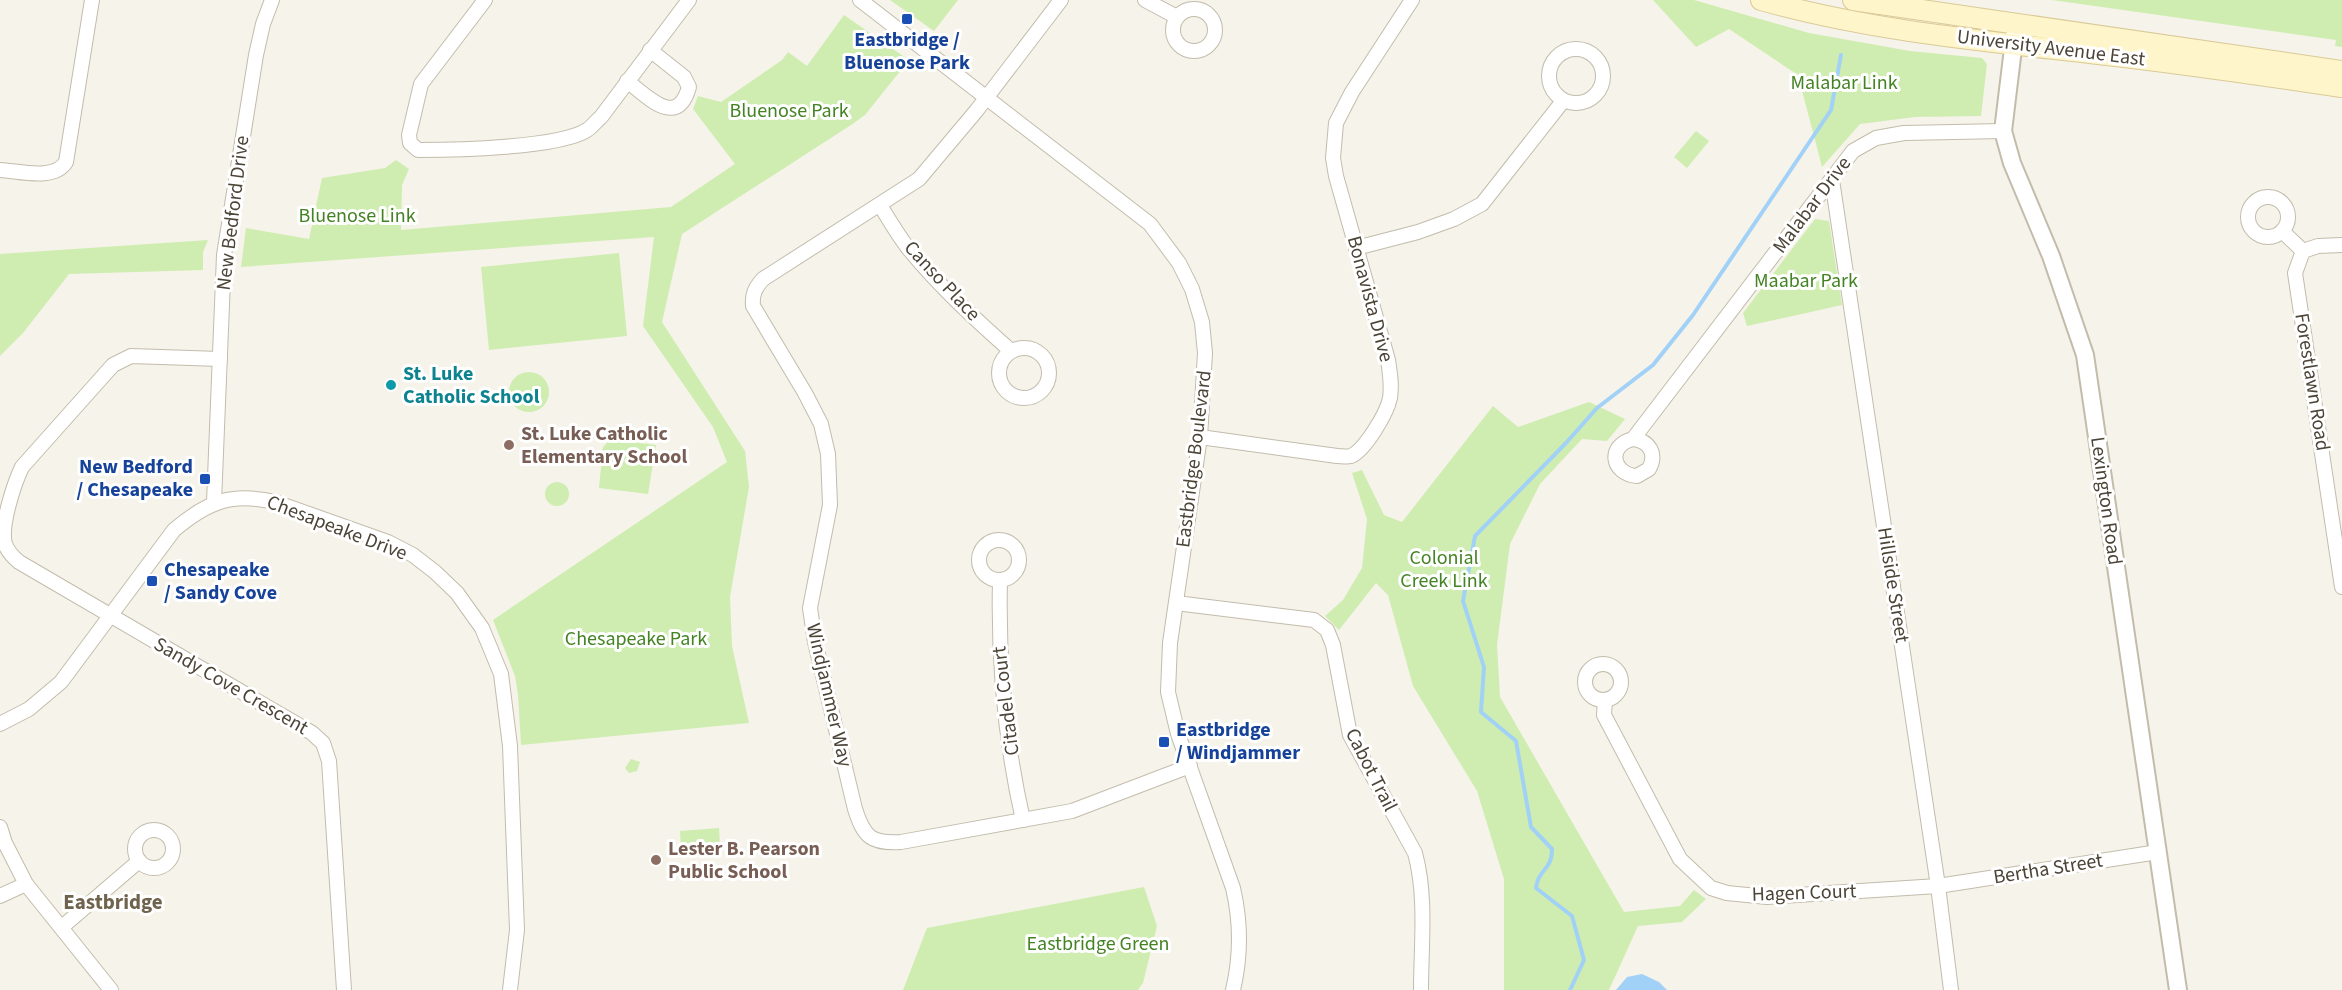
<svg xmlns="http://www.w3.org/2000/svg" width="2342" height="990" viewBox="0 0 2342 990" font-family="'Source Sans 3',sans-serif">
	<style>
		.green { fill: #cfedb0 }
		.water { fill: #a2d1f7 }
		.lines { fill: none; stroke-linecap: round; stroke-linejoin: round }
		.stream { stroke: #a2d1f7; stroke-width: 4 }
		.minor-casing { stroke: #c3bcab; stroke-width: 16 }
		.tertiary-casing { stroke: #c3bcab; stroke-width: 20 }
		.secondary-casing { stroke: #daca96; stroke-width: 22 }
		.minor { stroke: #fff; stroke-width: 14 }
		.tertiary { stroke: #fff; stroke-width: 16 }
		.secondary { stroke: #fff5cb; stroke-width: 20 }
		.transit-dot { fill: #1a4fb4; stroke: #fff; stroke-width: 2 }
		.culture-dot { fill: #0f9aa8; stroke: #fff; stroke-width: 2 }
		.education-dot { fill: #8d6e63; stroke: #fff; stroke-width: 2 }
		.labels { text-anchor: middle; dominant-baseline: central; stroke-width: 6; stroke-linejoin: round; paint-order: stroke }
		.transit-label { font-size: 20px; font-weight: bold; fill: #164399; stroke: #fff; text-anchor: start }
		.street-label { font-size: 20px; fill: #4b4437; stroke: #fff }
		.park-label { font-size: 20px; fill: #448324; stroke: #fff }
		.culture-label { font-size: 20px; font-weight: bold; fill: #0d838f; stroke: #fff; text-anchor: start }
		.education-label { font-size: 20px; font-weight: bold; fill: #785e54; stroke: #fff; text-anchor: start }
		.neighbourhood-label { font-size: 21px; font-weight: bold; fill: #6f634d; stroke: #fff }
	</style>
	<rect width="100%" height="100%" fill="#f6f3ea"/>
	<!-- green -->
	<g class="green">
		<polygon points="890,0 958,0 934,31"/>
		<polygon points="1653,0 1694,0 1809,33 1910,51 1982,58 1987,64 1981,116 1915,117 1860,124 1822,167 1798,75 1729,29 1696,47"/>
		<polygon points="2052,0 2342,0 2342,47 2335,46 2336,40"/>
		<polygon points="844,15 909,60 865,115 851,125 682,234 662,322 745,451 749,487 730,597 732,646 749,723 521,745 518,695 515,676 493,620 727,462 713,427 643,326 654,237 241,267 246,228 309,239 322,178 385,168 396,160 409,169 402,185 401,230 671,207 735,164 693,109 698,96 721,102 782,60 788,52 807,66"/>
		<polygon points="1696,131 1709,141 1687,168 1674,157"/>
		<polygon points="1815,219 1829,221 1842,305 1747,326 1743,313"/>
		<polygon points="208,240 203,252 203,270 69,274 23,333 0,356 0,254"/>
		<polygon points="619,253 627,336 489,350 481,267"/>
		<circle cx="529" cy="392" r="20"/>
		<polygon points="1589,402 1625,419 1607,441 1582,439 1540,484 1510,544 1497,645 1500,697 1624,912 1680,906 1694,890 1706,899 1682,922 1638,926 1609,990 1504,990 1504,879 1477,791 1413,686 1388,595 1376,583 1339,630 1325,616 1343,600 1362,568 1367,519 1352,473 1362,470 1384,515 1402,522 1493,406 1518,427"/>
		<polygon points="611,439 656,445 648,494 599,488 603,447"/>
		<circle cx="557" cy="494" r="12"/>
		<polygon points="631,759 640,762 637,771 629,773 625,768"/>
		<polygon points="719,828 720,847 681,850 680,831"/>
		<polygon points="1144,887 1157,926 1143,983 1138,990 903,990 927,928"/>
	</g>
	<!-- water -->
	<polygon class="water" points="1642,974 1659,982 1667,990 1616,990 1627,977"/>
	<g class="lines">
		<!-- stream -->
		<path class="stream" d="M1570 990 1584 960 1572 916 1536 888C1538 869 1552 871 1552 849L1531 827 1516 741 1481 712 1484 667 1463 601 1475 536 1566 443 1597 408 1653 365 1693 315 1831 110 1841 55"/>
		<defs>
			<g id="minor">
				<path d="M485 0 421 84 409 135 410 143 418 150C454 150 559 148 587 130 592 127 596 121 601 117L689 0"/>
				<path d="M860 0 1150 224 1179 263 1192 289 1202 322 1205 353 1200 437 1170 643 1168 692 1178 734 1233 888C1241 922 1241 956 1233 990"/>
				<path d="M1061 0 977 110 919 179 763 279C755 288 752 294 753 306L805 393 821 424 828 454 830 505 810 608 815 642 855 809C864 837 871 844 901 842L1072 811 1190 766"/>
				<polyline points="1145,0 1177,17"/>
				<circle cx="1194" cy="30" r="21"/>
				<circle cx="1576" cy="76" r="27"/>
				<path d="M627 81C648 97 677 129 689 87L684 77 650 50"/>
				<path d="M0 170C20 171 54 181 66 162L92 0"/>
				<polyline points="1832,180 1938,886 1951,990"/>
				<circle cx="2268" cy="217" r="20"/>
				<path d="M880 205C889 220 898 235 908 248 939 286 975 319 1011 351"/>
				<polyline points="2282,231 2303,251"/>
				<polyline points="2342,245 2318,246 2303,251 2295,273 2342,587"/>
				<polyline points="1356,248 1418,232 1454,219 1482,204 1563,101"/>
				<circle cx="1024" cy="373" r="25"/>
				<path d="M220 359 131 356 113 365 22 467C14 484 0 526 5 544 8 552 13 557 19 562L312 733 323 743 329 761 344 990"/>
				<path d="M1200 437 1337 456C1341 456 1347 457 1351 456 1365 450 1387 413 1390 398 1392 385 1390 373 1388 360L1336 176 1333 158 1336 123 1352 92 1412 0"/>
				<path d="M1633 439C1650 441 1657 454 1649 469L1637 476C1611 474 1607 445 1633 439L1853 151 1876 138 1904 133 2003 131"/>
				<polyline points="214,502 224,255 256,55 263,24 272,0"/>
				<circle cx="999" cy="560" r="20"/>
				<path d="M1000 580C998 661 1005 741 1023 820"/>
				<path d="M1176 603 1314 620 1327 630 1333 645 1350 735 1415 853C1427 897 1421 945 1421 990"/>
				<circle cx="1603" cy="682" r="18"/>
				<polyline points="1605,700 1604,715 1680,859 1711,888 1727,893 1767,897 1938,886 2158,852"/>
				<path d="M0 724 29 709 61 682 174 530C207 502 231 492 275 502L388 542 413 555 435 572 457 593 482 628 501 674 510 746 517 930 510 990"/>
				<polyline points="0,827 5,843 26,884 111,990"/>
				<circle cx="154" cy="849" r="19"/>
				<polyline points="0,896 26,884"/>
				<polyline points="62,927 139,861"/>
			</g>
			<polyline id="tertiary" points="2016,24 2003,131 2012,163 2051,256 2085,355 2178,990"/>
			<g id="secondary">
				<path d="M1761 0C1871 31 1985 41 2098 54 2180 63 2261 75 2342 87"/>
				<polyline points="1853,0 2342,71"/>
			</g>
		</defs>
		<!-- minor casing -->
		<use href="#minor" class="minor-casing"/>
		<!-- tertiary casing -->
		<use href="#tertiary" class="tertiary-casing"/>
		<!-- secondary casing -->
		<use href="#secondary" class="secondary-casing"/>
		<!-- minor -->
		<use href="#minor" class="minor"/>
		<!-- tertiary -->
		<use href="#tertiary" class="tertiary"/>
		<!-- secondary -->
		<use href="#secondary" class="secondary"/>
	</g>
	<!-- markers -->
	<g class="transit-dot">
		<rect x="901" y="13" width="12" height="12" rx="3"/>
		<rect x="199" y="473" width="12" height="12" rx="3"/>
		<rect x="146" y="575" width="12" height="12" rx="3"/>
		<rect x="1158" y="736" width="12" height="12" rx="3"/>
	</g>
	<circle class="culture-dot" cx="391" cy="385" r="6"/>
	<g class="education-dot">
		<circle cx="509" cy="445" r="6"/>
		<circle cx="656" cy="860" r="6"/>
	</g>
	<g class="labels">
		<!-- transit labels -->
		<g class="transit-label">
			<text x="907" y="40" text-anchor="middle">Eastbridge /<tspan x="907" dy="23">Bluenose Park</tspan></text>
			<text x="193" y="467" text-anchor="end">New Bedford<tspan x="193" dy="23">/ Chesapeake</tspan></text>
			<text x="164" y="570">Chesapeake<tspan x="164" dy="23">/ Sandy Cove</tspan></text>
			<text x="1176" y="730">Eastbridge<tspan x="1176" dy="23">/ Windjammer</tspan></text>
		</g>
		<!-- street labels -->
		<g class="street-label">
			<text transform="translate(2051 48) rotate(7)">University Avenue East</text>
			<text transform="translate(1812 205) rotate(-53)">Malabar Drive</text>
			<text transform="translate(233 213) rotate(-83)">New Bedford Drive</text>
			<text transform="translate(942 281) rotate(47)">Canso Place</text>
			<text transform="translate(1370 299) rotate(75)">Bonavista Drive</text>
			<text transform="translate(2312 382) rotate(81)">Forestlawn Road</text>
			<text transform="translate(1194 459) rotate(-83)">Eastbridge Boulevard</text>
			<text transform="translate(2106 501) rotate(82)">Lexington Road</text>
			<text transform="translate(337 528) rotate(21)">Chesapeake Drive</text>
			<text transform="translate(1893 585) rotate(81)">Hillside Street</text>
			<text transform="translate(231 686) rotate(30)">Sandy Cove Crescent</text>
			<text transform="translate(829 695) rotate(77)">Windjammer Way</text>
			<text transform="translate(1006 701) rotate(-97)">Citadel Court</text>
			<text transform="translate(1371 770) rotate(63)">Cabot Trail</text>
			<text transform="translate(2048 869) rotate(-9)">Bertha Street</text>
			<text transform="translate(1804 893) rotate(-2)">Hagen Court</text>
		</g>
		<!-- park labels -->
		<g class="park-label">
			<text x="1844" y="83">Malabar Link</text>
			<text x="789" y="111">Bluenose Park</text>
			<text x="357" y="216">Bluenose Link</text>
			<text x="1806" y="281">Maabar Park</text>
			<text x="1444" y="558">Colonial<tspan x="1444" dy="23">Creek Link</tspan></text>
			<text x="636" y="639">Chesapeake Park</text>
			<text x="1098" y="944">Eastbridge Green</text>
		</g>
		<!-- culture labels -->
		<g class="culture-label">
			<text x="403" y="374">St. Luke<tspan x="403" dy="23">Catholic School</tspan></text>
		</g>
		<!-- education labels -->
		<g class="education-label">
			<text x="521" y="434">St. Luke Catholic<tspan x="521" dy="23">Elementary School</tspan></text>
			<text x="668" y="849">Lester B. Pearson<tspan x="668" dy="23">Public School</tspan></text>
		</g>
		<!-- neighbourhood labels -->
		<g class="neighbourhood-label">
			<text x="113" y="902">Eastbridge</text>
		</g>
	</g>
</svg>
